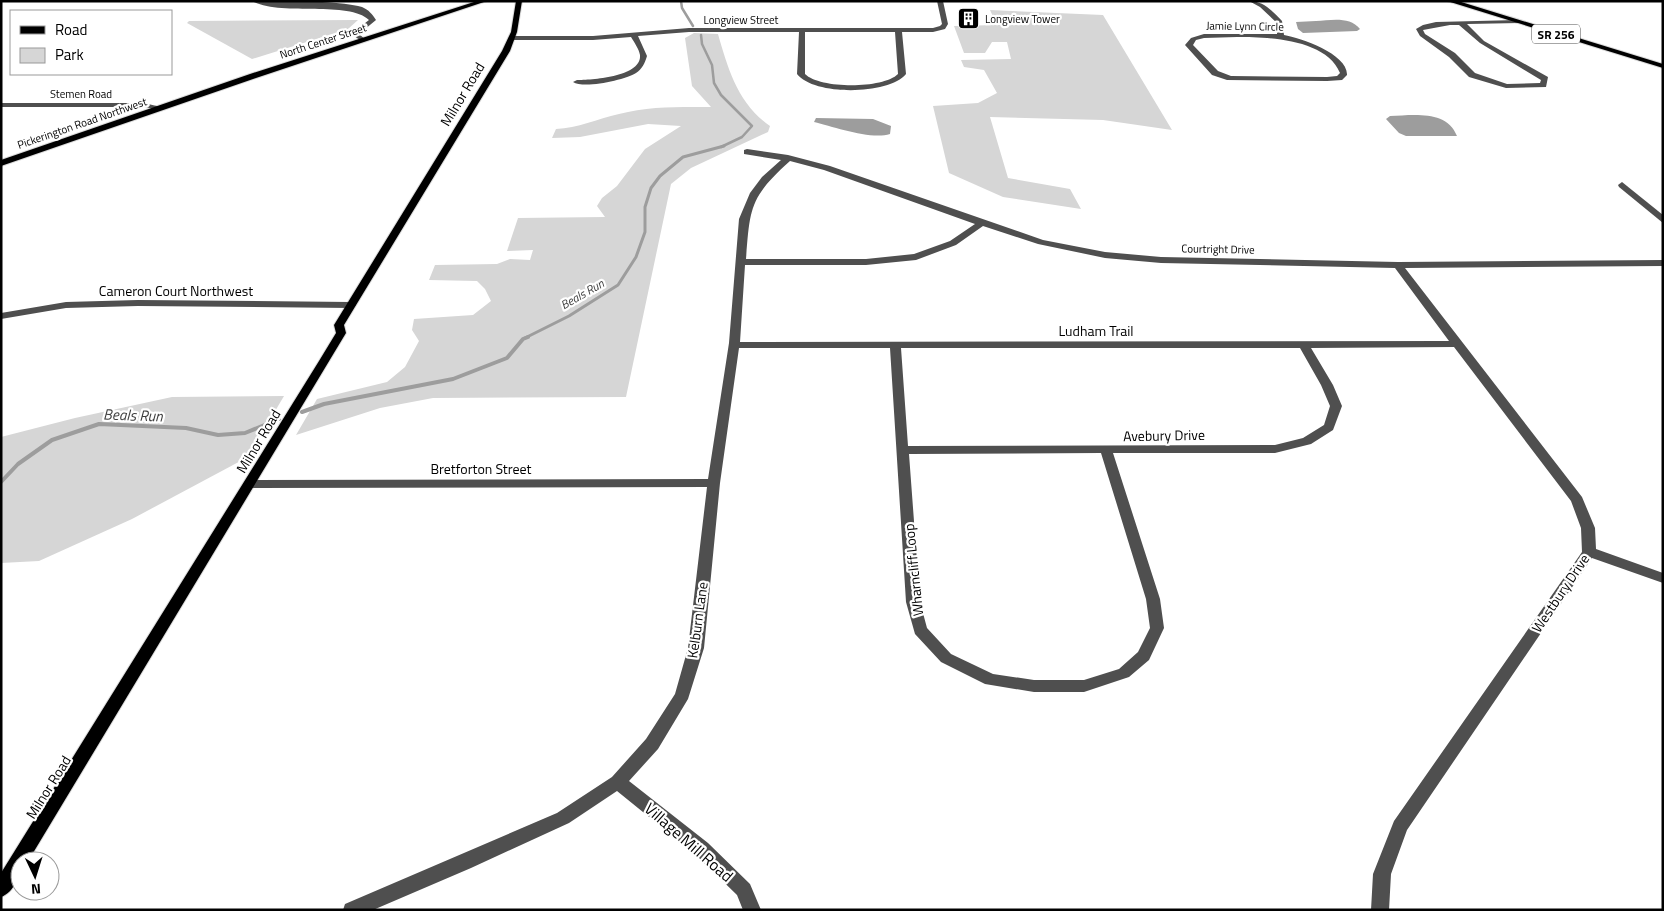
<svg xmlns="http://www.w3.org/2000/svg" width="1664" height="911" viewBox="0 0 1664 911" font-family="'Titillium Web',sans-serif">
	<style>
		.green { fill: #d6d6d6 }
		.water { fill: #9d9d9d }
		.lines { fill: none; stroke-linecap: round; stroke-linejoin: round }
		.stream-far2 { stroke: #9d9d9d; stroke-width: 2.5 }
		.stream-far1 { stroke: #9d9d9d; stroke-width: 3 }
		.stream { stroke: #9d9d9d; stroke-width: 4 }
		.major-casing { stroke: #dbdbdb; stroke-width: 2 }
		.minor { fill: #4f4f4f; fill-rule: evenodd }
		.major { fill: #000; fill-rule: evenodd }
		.labels { text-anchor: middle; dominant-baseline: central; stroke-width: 4.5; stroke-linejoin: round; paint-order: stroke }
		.far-poi-label { font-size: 11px; fill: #000; stroke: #fff; text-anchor: start }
		.far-street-label { font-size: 11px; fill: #000; stroke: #fff }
		.shield { fill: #fff; stroke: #4c4c4c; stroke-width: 1 }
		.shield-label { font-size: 12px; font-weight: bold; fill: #000 }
		.far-water-label { font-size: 12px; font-style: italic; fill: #3e3e3e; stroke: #fff }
		.street-label { font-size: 14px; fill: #000; stroke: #fff }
		.water-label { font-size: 15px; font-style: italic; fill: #3e3e3e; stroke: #fff }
		.near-street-label { font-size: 16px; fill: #000; stroke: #fff }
	</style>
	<rect width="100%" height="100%" fill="#fff"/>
	<!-- green -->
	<g class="green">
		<polygon points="990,10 1103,15 1172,130 1103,120 990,117 1008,178 1070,189 1081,209 1003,197 949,173 933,106 978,103 997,93 984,70 964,67 961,60 1011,59 1007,42 992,42 985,53 964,53 954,26 997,25"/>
		<polygon points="358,20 348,29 252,59 187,23 189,21"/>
		<path d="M694 33 718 34C728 69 738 104 770 126L768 132 691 168 671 184 626 397 433 398 380 408 296 435 317 399 387 382 405 367 419 341 412 330 414 319 473 315 491 301 485 289 477 281 429 280 435 265 497 264 510 259 530 260 533 250 507 251 518 218 605 217 597 206 602 198 617 186 645 149 681 126 648 124 580 137 552 138 556 129C578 128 597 119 619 114 649 106 681 107 711 107L692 86 685 38Z"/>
		<polygon points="284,396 248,457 132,519 39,561 1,563 1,437 75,418 172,397"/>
	</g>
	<!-- water -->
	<g class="water">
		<path d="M1316 21C1331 20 1350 16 1360 29L1357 31 1303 33 1298 29 1296 22Z"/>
		<path d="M1390 116C1414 115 1447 110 1457 136H1406L1399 133 1386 119Z"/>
		<path d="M816 118 873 119 891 126 890 134C871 140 834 127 814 122Z"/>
	</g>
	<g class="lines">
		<!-- stream-far2 -->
		<g class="stream-far2">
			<polyline points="681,1 682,8 693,26"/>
			<polyline points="701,35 702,44 712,65 714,83 721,95 752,126 742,137 721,147"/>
		</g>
		<!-- stream-far1 -->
		<polyline class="stream-far1" points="525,338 569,316 618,285 636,257 645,232 645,207 651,188 660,176 683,157 724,146"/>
		<!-- stream -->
		<g class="stream">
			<polyline points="302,412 324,404 453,379 507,358 523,339 528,337"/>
			<polyline points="1,482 18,464 52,440 99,424 186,428 218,435 245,433 279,419"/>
		</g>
		<defs>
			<g id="major">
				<polygon points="477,1 487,1 256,78 1,166 1,160 250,74"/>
				<path d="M516 1H522L517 32 510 51 344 325 346 333 33 853 29 861H20C20 875 15 892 1 897V873L319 361 336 333 334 325 502 51 511 32Z"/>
				<polygon points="1447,1 1458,1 1663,64 1663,68"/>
			</g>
		</defs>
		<!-- major casing -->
		<use href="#major" class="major-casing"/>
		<!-- minor -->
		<g class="minor">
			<path d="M252 1C281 1 337 0 362 7 369 10 372 14 376 20L359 34 366 40 363 42 351 34 369 20C348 0 281 17 252 1Z"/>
			<path d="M937 1H943L948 24 945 29 933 32H902L906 74C889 95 814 96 797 74L799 32H689L638 36 647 56C645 63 642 69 636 73 625 80 584 89 573 82L577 80C591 80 642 77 640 55 639 49 634 42 631 37L593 40H512L509 38 512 36H593L689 28H933L940 26 942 24ZM805 32H895L898 74C883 89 820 89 805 74Z"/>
			<path d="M1249 1C1264 1 1272 11 1282 21L1284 35C1301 38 1348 54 1347 75L1342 80 1327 81 1227 80 1212 75 1185 45 1191 38 1204 34H1277V23L1260 7ZM1237 37C1268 37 1326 39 1340 73L1337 76 1327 77 1231 76 1218 71 1193 45 1196 40 1204 38Z"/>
			<path d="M1518 20 1520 21V23L1467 24 1484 41 1548 77 1546 87 1506 88 1469 77 1449 57 1420 36 1416 29 1423 25 1436 22ZM1450 25H1459L1480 43 1541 80 1540 83 1507 84 1475 73 1455 53 1425 34 1423 30Z"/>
			<polygon points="1,103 144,103 165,108 161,110 144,107 1,107"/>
			<path d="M747 149 788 155 830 166 1043 240 1105 252 1161 257 1398 262 1663 260V266L1405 268 1582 497 1595 528 1596 549 1663 573V583L1592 558 1407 830 1391 874 1389 910H1371L1373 874 1394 821 1582 552 1581 528 1571 501 1454 347 1311 348 1333 385 1342 406 1333 430 1311 444 1275 453H1113L1160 599 1164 628 1149 660 1129 677 1084 692H1034L985 684 941 662 915 634 906 602 890 348H739L720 483 704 648 688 699 658 749 629 781 708 843 750 884 761 910H743L737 895 696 855 617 791 569 823 471 868 373 910H343L345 904 557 813 612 777 646 739 675 694 688 648 707 487 249 488 243 484 249 480 708 479 729 343 739 219 750 193 762 177 781 160 744 154V150ZM790 161 824 170 975 224 950 241 914 254 866 259H746C750 207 750 197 790 161ZM983 226 1038 244 1105 258 1161 263 1395 268 1449 341 740 342 745 265H866L916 260 956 245ZM901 348H1300L1321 385 1330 406 1324 425 1303 438 1275 445 908 446ZM1101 453 1146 599 1150 628 1138 652 1119 669 1084 680H1034L993 674 951 654 927 628 920 602 909 454Z"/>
			<polygon points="1622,182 1663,215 1663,223 1619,187 1618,185"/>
			<polygon points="138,300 351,302 356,305 351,308 138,306 66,308 1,319 1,313 66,302"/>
		</g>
		<!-- major -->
		<use href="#major" class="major"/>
	</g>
	<!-- icons -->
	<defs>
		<symbol id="building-square" viewBox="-11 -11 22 22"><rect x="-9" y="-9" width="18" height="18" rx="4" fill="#000" stroke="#fff"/><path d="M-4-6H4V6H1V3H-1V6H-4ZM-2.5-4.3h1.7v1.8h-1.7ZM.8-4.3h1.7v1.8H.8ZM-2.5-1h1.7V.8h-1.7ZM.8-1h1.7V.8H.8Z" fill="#fff"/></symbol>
	</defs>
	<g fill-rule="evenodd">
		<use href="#building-square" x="956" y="6" width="25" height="25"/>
	</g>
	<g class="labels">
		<!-- far-poi labels -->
		<g class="far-poi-label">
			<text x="985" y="19">Longview Tower</text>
		</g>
		<!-- far-street labels -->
		<g class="far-street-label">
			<text x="741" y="20">Longview Street</text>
			<text transform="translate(1245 26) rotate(1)">Jamie Lynn Circle</text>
			<text transform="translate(323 41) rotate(-18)">North Center Street</text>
			<text x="81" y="94">Stemen Road</text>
			<text transform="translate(82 123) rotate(-19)">Pickerington Road Northwest</text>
			<text transform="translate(1218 249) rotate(1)">Courtright Drive</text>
		</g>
		<!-- shield labels -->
		<rect class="shield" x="1532" y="24.5" width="48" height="19" rx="4"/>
		<g class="shield-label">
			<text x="1556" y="34">SR 256</text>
		</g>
		<!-- far-water labels -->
		<g class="far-water-label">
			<text transform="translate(582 294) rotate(-30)">Beals Run</text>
		</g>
		<!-- street labels -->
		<g class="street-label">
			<text transform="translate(462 94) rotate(-59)">Milnor Road</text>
			<text x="176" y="290">Cameron Court Northwest</text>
			<text x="1096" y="330">Ludham Trail</text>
			<text transform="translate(1164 435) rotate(-1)">Avebury Drive</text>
			<text transform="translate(258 441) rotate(-59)">Milnor Road</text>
			<text x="481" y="468">Bretforton Street</text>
			<text transform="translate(913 570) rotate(-96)">Wharncliff Loop</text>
			<text transform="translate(1560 593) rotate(-56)">Westbury Drive</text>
			<text transform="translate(697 620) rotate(-82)">Kelburn Lane</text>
			<text transform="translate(48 787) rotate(-58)">Milnor Road</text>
		</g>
		<!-- water labels -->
		<g class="water-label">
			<text transform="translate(133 415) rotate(2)">Beals Run</text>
		</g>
		<!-- near-street labels -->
		<g class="near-street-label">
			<text transform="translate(689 842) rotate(41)">Village Mill Road</text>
		</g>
	</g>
	<!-- border -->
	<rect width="1664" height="911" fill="none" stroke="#000000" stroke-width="5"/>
	<!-- legend -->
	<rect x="10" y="10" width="162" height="65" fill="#ffffff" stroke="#999999"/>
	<rect x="20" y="26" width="25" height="8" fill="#000000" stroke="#999999"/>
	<text x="55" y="35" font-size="15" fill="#000000">Road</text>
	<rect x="20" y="48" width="25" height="15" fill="#d6d6d6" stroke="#999999"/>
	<text x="55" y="60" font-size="15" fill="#000000">Park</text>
	<!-- north arrow -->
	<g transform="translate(35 876) rotate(176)"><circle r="24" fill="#ffffff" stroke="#999999"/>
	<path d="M0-4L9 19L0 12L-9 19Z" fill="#000000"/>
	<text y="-8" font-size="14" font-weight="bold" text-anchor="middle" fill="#000000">N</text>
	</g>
</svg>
